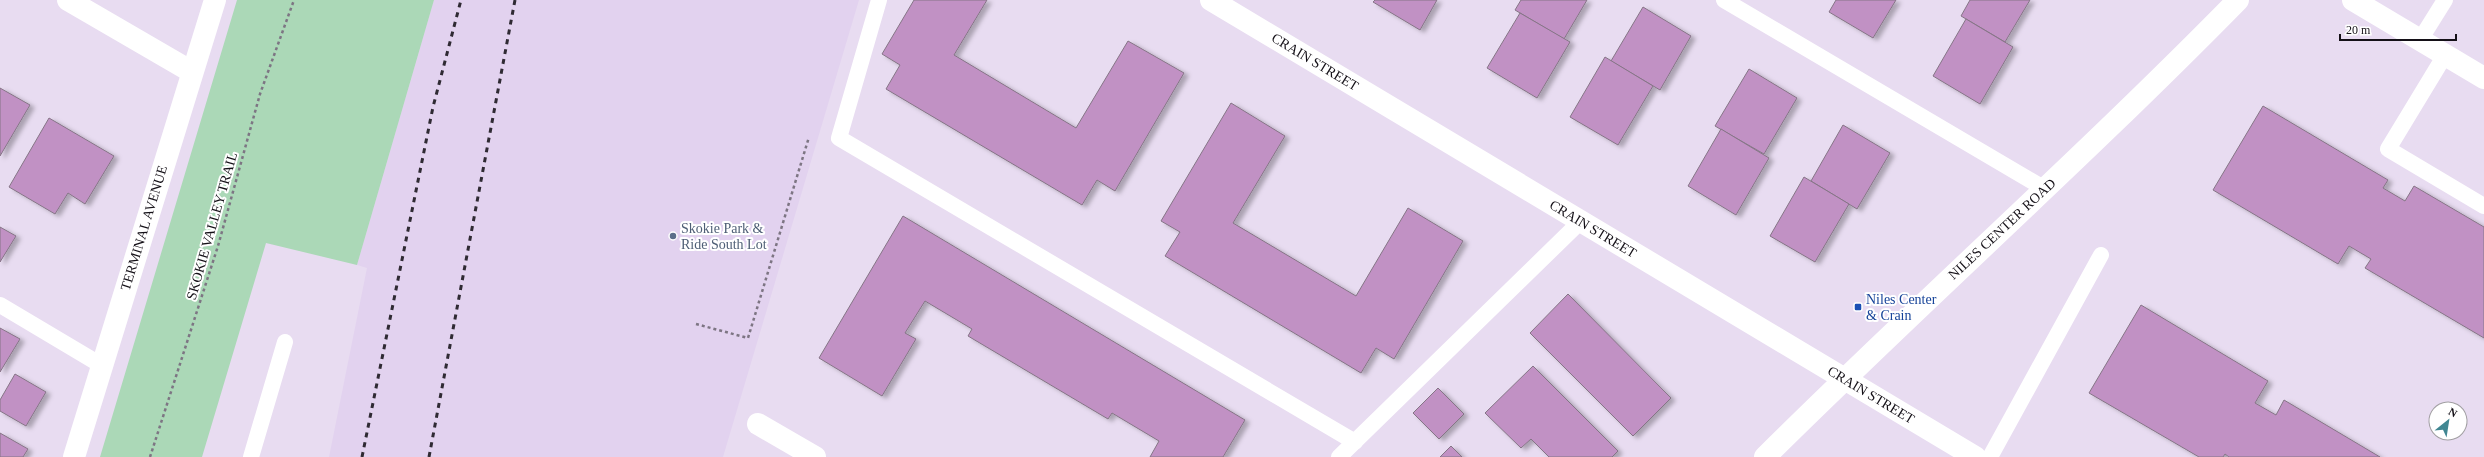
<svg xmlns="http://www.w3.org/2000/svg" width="2484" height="457" viewBox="0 0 2484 457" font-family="Georgia,serif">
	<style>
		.built { fill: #e2d2ef }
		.green { fill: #abd8b7 }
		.building { fill: #c191c4; stroke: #857586; filter: url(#shadow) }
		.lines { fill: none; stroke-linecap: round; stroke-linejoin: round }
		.path { stroke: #7d7583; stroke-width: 2.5; stroke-dasharray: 3 3; stroke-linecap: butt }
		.service { stroke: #fff; stroke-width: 16 }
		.minor { stroke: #fff; stroke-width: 22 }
		.secondary { stroke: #fff; stroke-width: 22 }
		.rail { stroke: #2f2a33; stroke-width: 3; stroke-dasharray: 5 5; stroke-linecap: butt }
		.service-dot { fill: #5c6f8a; stroke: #fff; stroke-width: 1.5 }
		.transit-dot { fill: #1a4fb4; stroke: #fff; stroke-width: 1.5 }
		.labels { text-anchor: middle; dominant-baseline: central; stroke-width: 4; stroke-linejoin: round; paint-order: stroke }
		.street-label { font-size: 14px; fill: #141017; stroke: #fff }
		.service-label { font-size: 14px; fill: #4e5e75; stroke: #fff; text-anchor: start }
		.transit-label { font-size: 14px; fill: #164399; stroke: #fff; text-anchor: start }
	</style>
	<defs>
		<filter id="shadow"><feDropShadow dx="4.5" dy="2.5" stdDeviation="2" flood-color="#0004"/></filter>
	</defs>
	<rect width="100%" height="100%" fill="#e8dcf1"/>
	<!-- built -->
	<polygon class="built" points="434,0 859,0 723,457 329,457 367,268 357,265"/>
	<!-- green -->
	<polygon class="green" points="237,0 434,0 357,265 266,243 202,457 100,457"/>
	<!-- building -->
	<g class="building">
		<polygon points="914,0 987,0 954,55 1076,128 1128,41 1184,73 1115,191 1097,180 1082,205 886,89 900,65 882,54"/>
		<polygon points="1375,0 1437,0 1420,30 1373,2"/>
		<polygon points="1521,0 1587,0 1564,39 1515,10"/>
		<polygon points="1836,0 1896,0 1873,38 1829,12"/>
		<polygon points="1970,0 2030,0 2005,42 1961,16"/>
		<polygon points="1643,7 1691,36 1660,90 1611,61"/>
		<polygon points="1520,13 1570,42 1537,98 1487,68"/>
		<polygon points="1966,19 2013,47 1980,104 1933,76"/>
		<polygon points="1605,57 1653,86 1618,145 1570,117"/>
		<polygon points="1749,69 1797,98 1764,154 1715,126"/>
		<polygon points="0,88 30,105 0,156"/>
		<polygon points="1231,103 1285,136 1233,223 1356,296 1408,208 1463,241 1394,359 1376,348 1361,373 1165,256 1180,232 1161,221"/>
		<polygon points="2263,106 2388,180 2383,188 2405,201 2414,186 2484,227 2484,338 2365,268 2371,259 2349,246 2338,264 2213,190"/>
		<polygon points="49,118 114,156 85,204 68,193 55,214 9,187"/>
		<polygon points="1843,125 1890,153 1857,209 1811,181"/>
		<polygon points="1721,129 1769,158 1736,215 1688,186"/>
		<polygon points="1804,177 1849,204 1815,262 1770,236"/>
		<polygon points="903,216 1245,420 1223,457 1150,457 1159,441 1112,413 1108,419 968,336 972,329 925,301 905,333 916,339 882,396 819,358"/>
		<polygon points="0,227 16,236 0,262"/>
		<polygon points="1568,294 1671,398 1633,436 1530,333"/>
		<polygon points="2141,305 2268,381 2255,403 2276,415 2284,400 2380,457 2229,457 2225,454 2223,457 2199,457 2089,393"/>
		<polygon points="0,328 20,339 0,372"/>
		<polygon points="1533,366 1618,451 1612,457 1549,457 1531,439 1521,448 1485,413"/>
		<polygon points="15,374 46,392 26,426 0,411 0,400"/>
		<polygon points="1438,388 1464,414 1439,439 1413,413"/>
		<polygon points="0,433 28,449 23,457 0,457"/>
		<polygon points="1451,446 1462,457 1440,457"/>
	</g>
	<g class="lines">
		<!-- path -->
		<g class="path">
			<polyline points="696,324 748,338 809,137"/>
			<polyline points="150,457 218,246 260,94 294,0"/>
		</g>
		<!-- service -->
		<g class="service">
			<polyline points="879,0 839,138 1355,442"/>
			<polyline points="1724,0 2045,189"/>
			<polyline points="2420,40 2445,0"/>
			<polyline points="2445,55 2388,149 2484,206"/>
			<polyline points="0,305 101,365"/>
			<polyline points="251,457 285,342"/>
			<polyline points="1339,457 1581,221"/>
			<polyline points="1990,457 2101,255"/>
		</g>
		<!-- minor -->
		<g class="minor">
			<polyline points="68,0 192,72"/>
			<polyline points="1211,0 1975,457"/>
			<polyline points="2353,0 2484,78"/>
			<polyline points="758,424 815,457"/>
			<polyline points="74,457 215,0"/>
		</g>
		<!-- secondary -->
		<path class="secondary" d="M1765 457C1920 303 2084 157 2238 0"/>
		<!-- rail -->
		<g class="rail">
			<polyline points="362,457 433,107 461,0"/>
			<polyline points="429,457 515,0"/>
		</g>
	</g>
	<!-- markers -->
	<circle class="service-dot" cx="673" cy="236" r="4"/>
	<rect class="transit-dot" x="1854" y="303" width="8" height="8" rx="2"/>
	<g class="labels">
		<!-- street labels -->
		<g class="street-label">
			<text transform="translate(1315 62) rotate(31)">CRAIN STREET</text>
			<text transform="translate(212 226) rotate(-74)">SKOKIE VALLEY TRAIL</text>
			<text transform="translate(144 228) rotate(-73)">TERMINAL AVENUE</text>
			<text transform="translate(1593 229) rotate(31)">CRAIN STREET</text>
			<text transform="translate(2002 229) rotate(-43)">NILES CENTER ROAD</text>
			<text transform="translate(1871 395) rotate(31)">CRAIN STREET</text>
		</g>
		<!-- service labels -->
		<g class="service-label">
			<text x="681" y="228">Skokie Park &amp;<tspan x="681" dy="16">Ride South Lot</tspan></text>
		</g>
		<!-- transit labels -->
		<g class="transit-label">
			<text x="1866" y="299">Niles Center<tspan x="1866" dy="16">&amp; Crain</tspan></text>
		</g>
	</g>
	<!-- north arrow -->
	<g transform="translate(2448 421) rotate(30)"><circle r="19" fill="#ffffff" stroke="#a19fa2"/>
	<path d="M0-3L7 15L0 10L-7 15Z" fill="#418792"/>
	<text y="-6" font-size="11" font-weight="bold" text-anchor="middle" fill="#141017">N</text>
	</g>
	<!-- scale -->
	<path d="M2340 34v6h116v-6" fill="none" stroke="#141017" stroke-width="2"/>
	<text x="2346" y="34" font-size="12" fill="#141017" stroke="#ffffff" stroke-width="3" paint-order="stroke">20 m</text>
</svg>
